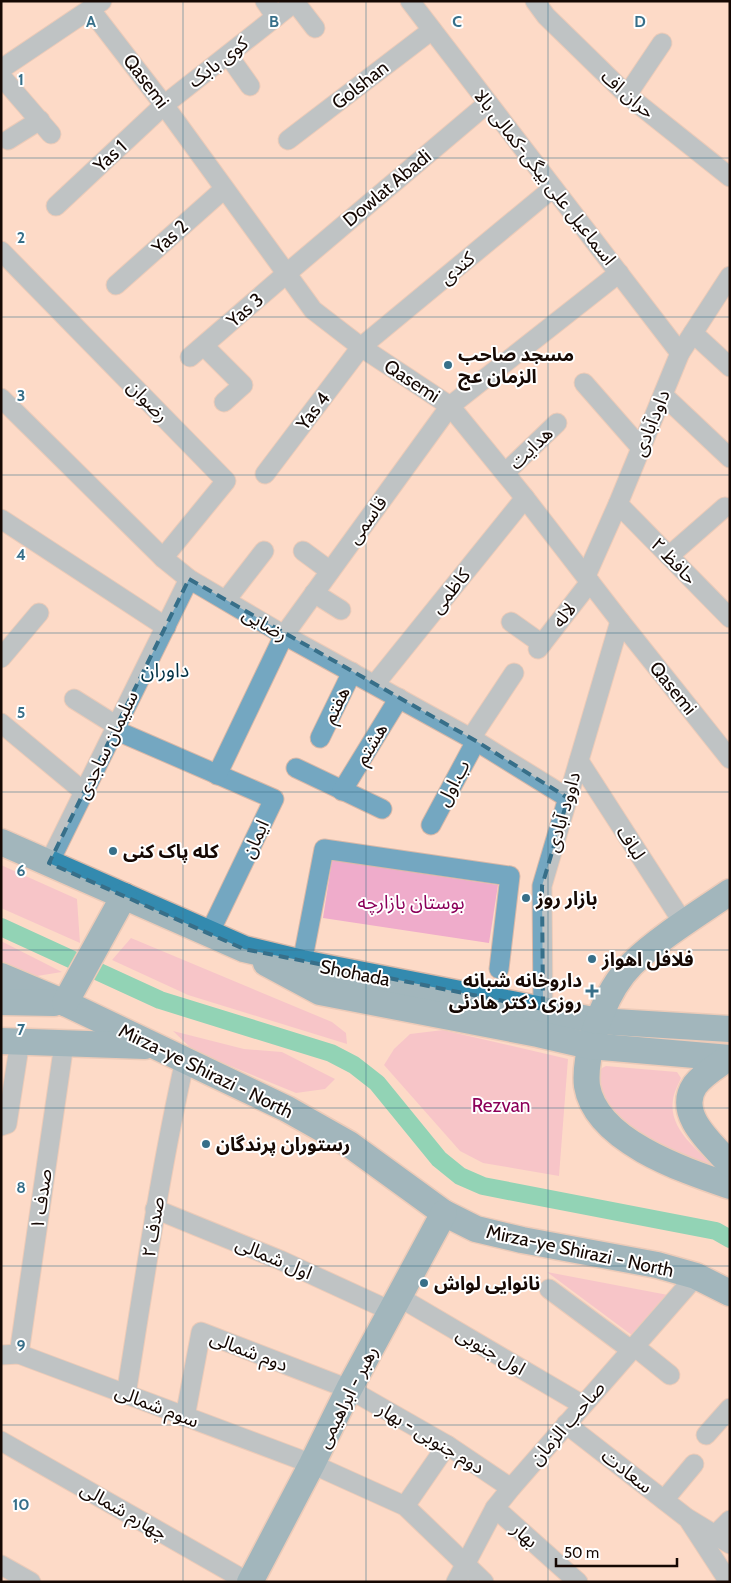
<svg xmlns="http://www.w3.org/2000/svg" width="731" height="1583" viewBox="0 0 731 1583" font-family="Cabin,'Noto Sans Arabic',sans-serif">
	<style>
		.green { fill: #efaccb }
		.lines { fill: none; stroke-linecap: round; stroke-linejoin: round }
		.canal { stroke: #11ca9f; stroke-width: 18 }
		.street-casing { stroke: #d8b8a8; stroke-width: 21 }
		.secondary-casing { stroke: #d8b8a8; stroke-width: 29 }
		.street { stroke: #74a7c1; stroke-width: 19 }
		.secondary { stroke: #338aaf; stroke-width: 26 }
		.marked { fill: none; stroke: #376f89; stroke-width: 4; stroke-dasharray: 10 6; stroke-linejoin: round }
		.grid { fill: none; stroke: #376f89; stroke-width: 1; stroke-opacity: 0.55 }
		.poi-dot { fill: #376f89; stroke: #fff; stroke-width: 2 }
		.labels { text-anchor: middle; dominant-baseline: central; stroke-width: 4; stroke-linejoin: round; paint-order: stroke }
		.street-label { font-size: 19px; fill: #150803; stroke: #fff }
		.poi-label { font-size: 19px; font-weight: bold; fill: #150803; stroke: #fff; text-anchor: start }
		.park-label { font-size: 19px; fill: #8b005a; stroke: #fff }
		.neighbourhood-label { font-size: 20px; fill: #003043; stroke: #fff }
		.grid-label { font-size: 16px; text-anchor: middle; font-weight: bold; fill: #376f89; stroke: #fff; stroke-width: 4; stroke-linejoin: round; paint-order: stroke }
	</style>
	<rect width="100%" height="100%" fill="#fddac7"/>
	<!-- green -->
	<g class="green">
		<polygon points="332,860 498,885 489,943 323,918"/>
		<polygon points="1,865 77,899 80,943 1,908"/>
		<polygon points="131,938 332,1022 346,1033 347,1044 188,995 112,960"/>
		<polygon points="1,941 62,972 31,977 1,964"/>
		<polygon points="443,1030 568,1059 559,1176 483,1163 460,1151 384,1065 394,1049 410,1034"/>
		<polygon points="173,1031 244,1049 282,1052 335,1079 325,1089 296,1093 194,1051"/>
		<path d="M606 1066 677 1072 681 1078C678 1085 674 1092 673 1100 668 1129 699 1152 718 1168L716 1175 603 1115 598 1074 602 1068Z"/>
		<polygon points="547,1272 668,1295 633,1336"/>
	</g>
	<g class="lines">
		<!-- canal -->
		<polyline class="canal" points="1,927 160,1000 331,1053 354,1065 377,1083 439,1159 460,1176 483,1186 716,1231 730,1239"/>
		<defs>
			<g id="street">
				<polyline points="265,1 276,17"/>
				<polyline points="410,1 680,353"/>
				<polyline points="535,1 546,16 627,95 730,177"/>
				<polyline points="295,2 315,28"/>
				<polyline points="90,9 164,105 313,310 361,347 450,406 525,498 620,621 730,759"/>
				<polyline points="228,55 250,86"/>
				<polyline points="1,69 102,1"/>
				<polyline points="1,76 51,134"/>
				<polyline points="627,95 662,43"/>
				<polyline points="8,140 40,120"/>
				<polyline points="288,140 432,30"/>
				<polyline points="56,206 164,105 296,1"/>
				<polyline points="1,251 226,481 163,558"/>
				<polyline points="116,285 224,189"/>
				<polyline points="693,333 730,367"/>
				<polyline points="204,346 243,385 224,402"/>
				<polyline points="190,357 286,274 488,103"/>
				<polyline points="584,383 641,448"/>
				<polyline points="663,395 730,458"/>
				<polyline points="1,398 163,558 189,579 284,635 476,741 568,798"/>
				<polyline points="505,473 557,423"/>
				<polyline points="265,474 361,347 553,188"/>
				<polyline points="618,504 730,618"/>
				<polyline points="1,519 166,627"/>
				<polyline points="303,551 330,571"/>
				<polyline points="669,556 725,507"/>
				<polyline points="586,576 618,504 680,353 730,276"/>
				<polyline points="314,593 341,610"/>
				<polyline points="226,600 264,551"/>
				<polyline points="511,622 542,644"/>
				<polyline points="538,649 590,582"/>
				<polyline points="1,658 39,613"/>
				<polyline points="375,684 525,498"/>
				<polyline points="74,699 117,726"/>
				<polyline points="1,723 84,792"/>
				<polyline points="115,730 274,799 209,934"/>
				<polyline points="320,738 352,672"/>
				<polyline points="471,738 514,673"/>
				<polyline points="579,761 684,924"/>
				<polyline points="296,768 382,809"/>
				<polyline points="217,775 284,635 450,406 619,273"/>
				<polyline points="342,791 399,698"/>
				<polyline points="431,825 476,741"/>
				<polyline points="49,863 189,579"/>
				<polyline points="302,963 324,849 510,876 499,969"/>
				<polyline points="543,1009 542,886 620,621"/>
				<polyline points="1,1126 7,1124 20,1041"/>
				<polyline points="155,1209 280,1260 391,1311"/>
				<polyline points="549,1289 631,1350"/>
				<polyline points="399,1297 583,1405"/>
				<polyline points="634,1346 670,1375"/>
				<polyline points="19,1354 64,1044"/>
				<polyline points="1,1355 19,1354 312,1464 405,1506 484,1582"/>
				<path d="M126 1395C144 1283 160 1171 185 1060"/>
				<polyline points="185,1417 201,1332 349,1389 447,1445 511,1488"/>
				<polyline points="566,1424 687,1518 730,1544"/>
				<polyline points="706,1435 730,1408"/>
				<polyline points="1,1441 248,1582"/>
				<polyline points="664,1500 694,1464"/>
				<polyline points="405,1506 447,1445"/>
				<polyline points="495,1508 578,1582"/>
				<polyline points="690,1522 729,1582"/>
				<polyline points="715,1535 730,1520"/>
				<polyline points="1,1565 31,1582"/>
				<polyline points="456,1582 495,1508 511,1488 696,1276"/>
			</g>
			<g id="secondary">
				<polyline points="1,842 244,949 302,963 598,1021 730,1029"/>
				<path d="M730 892C698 914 660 937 632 964 612 984 601 1010 593 1037 589 1052 585 1070 587 1086 596 1141 683 1170 730 1186"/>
				<polyline points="266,963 320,992 538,1034 590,1046 730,1058"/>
				<polyline points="1,976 65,1003 287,1109 349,1144 444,1213 476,1229 522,1240 657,1265 696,1276 730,1293"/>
				<polyline points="1,1002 54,1003"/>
				<polyline points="65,1003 124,896"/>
				<polyline points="1,1041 145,1046"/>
				<path d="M728 1058C717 1066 703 1074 695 1085 675 1114 712 1144 730 1164"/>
				<polyline points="250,1582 312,1464 349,1389 444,1213"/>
			</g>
		</defs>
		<!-- street casing -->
		<use href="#street" class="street-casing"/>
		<!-- secondary casing -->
		<use href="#secondary" class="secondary-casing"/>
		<!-- street -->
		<use href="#street" class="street"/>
		<!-- secondary -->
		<use href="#secondary" class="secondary"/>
	</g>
	<!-- marked area -->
	<path d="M0 0H731V1583H0ZM189 579 476 741 568 798 542 886 543 1009 244 949 49 863Z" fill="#fddac7" fill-opacity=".55" fill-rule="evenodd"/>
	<path class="marked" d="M189 579 476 741 568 798 542 886 543 1009 244 949 49 863Z"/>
	<!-- grid -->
	<path class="grid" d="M183 1V1582M366 1V1582M548 1V1582M1 158H730M1 317H730M1 475H730M1 633H730M1 792H730M1 950H730M1 1108H730M1 1266H730M1 1425H730"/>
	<!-- markers -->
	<g class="poi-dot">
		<circle cx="448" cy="365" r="5"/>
		<circle cx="113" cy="851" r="5"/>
		<circle cx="526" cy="898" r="5"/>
		<circle cx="592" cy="959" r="5"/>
		<path d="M589.5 983.5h5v5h5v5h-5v5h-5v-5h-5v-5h5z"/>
		<circle cx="206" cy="1144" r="5"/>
		<circle cx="424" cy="1283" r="5"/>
	</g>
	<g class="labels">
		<!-- street labels -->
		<g class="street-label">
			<text transform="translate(218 62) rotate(-38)">کوی بابک</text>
			<text transform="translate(146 81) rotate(53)">Qasemi</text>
			<text transform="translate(360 85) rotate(-38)">Golshan</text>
			<text transform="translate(628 94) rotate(41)">حران اف</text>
			<text transform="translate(110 156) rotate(-43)">Yas 1</text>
			<text transform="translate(545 177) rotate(52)">اسماعیل علی بیگی-کمالی بالا</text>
			<text transform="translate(387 188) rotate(-40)">Dowlat Abadi</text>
			<text transform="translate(170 237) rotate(-42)">Yas 2</text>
			<text transform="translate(457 268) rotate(-40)">کندی</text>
			<text transform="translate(245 310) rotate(-41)">Yas 3</text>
			<text transform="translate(412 381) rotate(33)">Qasemi</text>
			<text transform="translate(148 401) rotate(46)">رضوان</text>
			<text transform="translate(313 411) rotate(-53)">Yas 4</text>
			<text transform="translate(651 423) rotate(-68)">داودآبادی</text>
			<text transform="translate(531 448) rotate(-44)">هدایت</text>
			<text transform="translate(367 520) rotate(-54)">قاسمی</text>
			<text transform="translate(674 561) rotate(46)">حافظ ۲</text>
			<text transform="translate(450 591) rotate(-51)">کاظمی</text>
			<text transform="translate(564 615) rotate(-52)">لاله</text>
			<text transform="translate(265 624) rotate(30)">رضایی</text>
			<text transform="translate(673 688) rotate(51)">Qasemi</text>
			<text transform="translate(336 705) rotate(-64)">هفتم</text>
			<text transform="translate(371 744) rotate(-59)">هشتم</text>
			<text transform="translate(107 745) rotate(-64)">سلیمان ساجدی</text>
			<text transform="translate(453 783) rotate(-62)">ب.اول</text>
			<text transform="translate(563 812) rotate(-74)">داوود آبادی</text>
			<text transform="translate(255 839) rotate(-65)">ایمان</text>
			<text transform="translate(631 843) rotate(57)">لباف</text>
			<text transform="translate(355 973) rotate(11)">Shohada</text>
			<text transform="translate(206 1071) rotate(26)">Mirza-ye Shirazi - North</text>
			<text transform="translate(41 1199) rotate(-82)">صدف ۱</text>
			<text transform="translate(153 1227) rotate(-81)">صدف ۲</text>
			<text transform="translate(580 1251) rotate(12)">Mirza-ye Shirazi - North</text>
			<text transform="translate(274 1258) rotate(23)">اول شمالی</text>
			<text transform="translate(249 1351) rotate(21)">دوم شمالی</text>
			<text transform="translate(491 1351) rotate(30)">اول جنوبی</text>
			<text transform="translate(347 1397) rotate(-63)">رهبر - ابراهیمی</text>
			<text transform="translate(157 1406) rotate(21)">سوم شمالی</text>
			<text transform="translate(567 1423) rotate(-49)">صاحب الزمان</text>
			<text transform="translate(431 1438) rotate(31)">دوم جنوبی - بهار</text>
			<text transform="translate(627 1471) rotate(38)">سعادت</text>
			<text transform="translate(124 1511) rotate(30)">چهارم شمالی</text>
			<text transform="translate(525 1535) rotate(42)">بهار</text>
		</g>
		<!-- poi labels -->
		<g class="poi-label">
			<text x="458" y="354">مسجد صاحب<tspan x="458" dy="22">الزمان عج</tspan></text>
			<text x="123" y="851">کله پاک کنی</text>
			<text x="536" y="898">بازار روز</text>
			<text x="602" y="959">فلافل اهواز</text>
			<text x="582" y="980" text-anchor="end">داروخانه شبانه<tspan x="582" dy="22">روزی دکتر هادئی</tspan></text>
			<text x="216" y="1144">رستوران پرندگان</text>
			<text x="434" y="1283">نانوایی لواش</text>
		</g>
		<!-- park labels -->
		<g class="park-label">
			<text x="411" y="902">بوستان بازارچه</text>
			<text x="501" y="1105">Rezvan</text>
		</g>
		<!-- neighbourhood labels -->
		<g class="neighbourhood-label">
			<text x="165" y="670">داوران</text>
		</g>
	</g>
	<g class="grid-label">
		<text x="91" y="27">A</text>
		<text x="274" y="27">B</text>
		<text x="457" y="27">C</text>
		<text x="640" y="27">D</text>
		<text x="21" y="85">1</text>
		<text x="21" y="243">2</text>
		<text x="21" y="401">3</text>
		<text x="21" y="560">4</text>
		<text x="21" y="718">5</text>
		<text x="21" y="876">6</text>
		<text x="21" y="1035">7</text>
		<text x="21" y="1193">8</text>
		<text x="21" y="1351">9</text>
		<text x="21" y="1510">10</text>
	</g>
	<!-- border -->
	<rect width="731" height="1583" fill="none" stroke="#150803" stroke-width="5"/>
	<!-- scale -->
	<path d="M556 1558v8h121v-8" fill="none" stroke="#150803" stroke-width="2.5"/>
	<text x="564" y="1558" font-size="15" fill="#150803" stroke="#ffffff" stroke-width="4" paint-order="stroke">50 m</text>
</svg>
